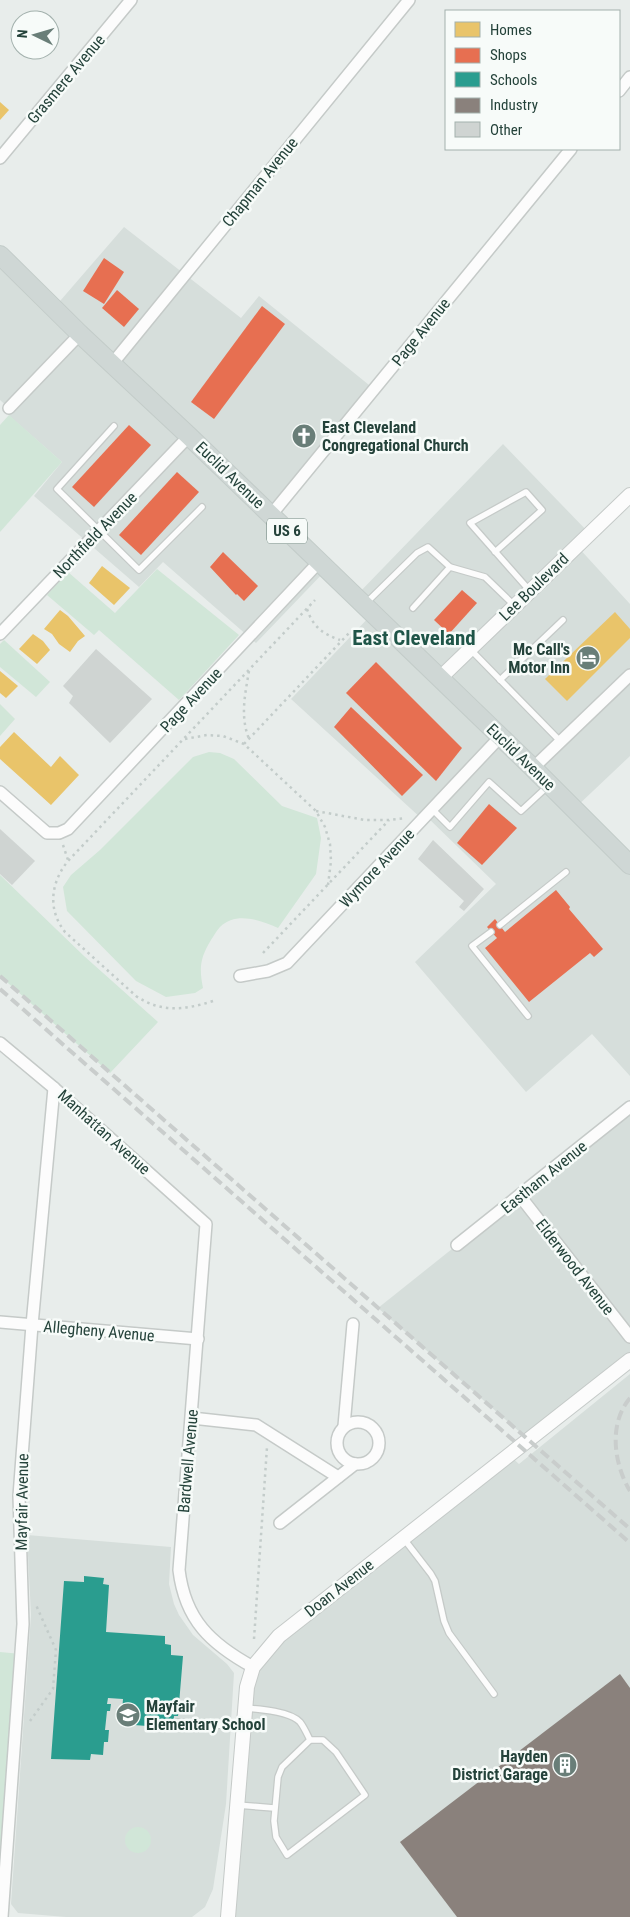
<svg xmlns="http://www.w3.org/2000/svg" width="630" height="1917" viewBox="0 0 630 1917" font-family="'Roboto Condensed',sans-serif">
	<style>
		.built { fill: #d6dedb }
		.green { fill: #d1e6d8 }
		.homes { fill: #e9c46a }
		.shops { fill: #e76f51 }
		.schools { fill: #2a9d8f }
		.industry { fill: #8a817c }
		.building { fill: #cfd4d2 }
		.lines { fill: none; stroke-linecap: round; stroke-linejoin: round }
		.service-casing { stroke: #c5cac8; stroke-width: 8 }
		.minor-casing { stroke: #c5cac8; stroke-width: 14 }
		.tertiary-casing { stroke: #c5cac8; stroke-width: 16 }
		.primary-casing { stroke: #c3ccc9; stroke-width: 20 }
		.path { stroke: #c3ccca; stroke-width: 2.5; stroke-dasharray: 2.5 4; stroke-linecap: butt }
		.service { stroke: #fcfcfc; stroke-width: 5.5 }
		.minor { stroke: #fcfcfc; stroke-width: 11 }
		.tertiary { stroke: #fcfcfc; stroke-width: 14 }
		.primary { stroke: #cfd7d5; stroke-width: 18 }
		.rail { stroke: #c9cdcc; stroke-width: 4; stroke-dasharray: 10 5; stroke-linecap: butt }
		.labels { text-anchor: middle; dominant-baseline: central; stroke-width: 5; stroke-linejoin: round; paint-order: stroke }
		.shield { fill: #f7fbf9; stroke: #637a73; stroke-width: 1 }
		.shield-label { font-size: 15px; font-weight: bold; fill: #24423a }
		.street-label { font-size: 16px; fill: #24423a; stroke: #f7fbf9 }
		.poi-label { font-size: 16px; font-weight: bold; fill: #24423a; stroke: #f7fbf9; text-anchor: start }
		.district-label { font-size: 21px; font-weight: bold; fill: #1f5548; stroke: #f7fbf9 }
	</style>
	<rect width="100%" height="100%" fill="#e8edeb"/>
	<!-- built -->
	<g class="built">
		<polygon points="124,227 241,318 259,296 374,389 271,515 327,569 256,643 163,562 139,587 34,496 62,462 5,412 9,408 0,400 0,255 54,308"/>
		<polygon points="503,444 590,534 577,546 630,604 630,756 574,809 630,865 630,1076 592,1034 526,1092 415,962 496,884 426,816 422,819 291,699 372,614 355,597"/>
		<polygon points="630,1107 630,1360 529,1440 378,1308"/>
		<polygon points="630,1374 630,1917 228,1917 247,1687 265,1651 508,1454 519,1464"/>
		<polygon points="27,1535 171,1547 169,1584 174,1604 179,1615 193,1635 227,1664 234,1673 226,1804 213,1889 205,1907 192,1917 66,1917 18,1913 11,1904 31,1615"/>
	</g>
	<!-- green -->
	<g class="green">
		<polygon points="9,415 62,462 0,532 0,425"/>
		<polygon points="157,569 239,635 179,700 99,630 94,635 47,595 68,572 115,613"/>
		<polygon points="4,640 50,682 36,697 0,667 0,644"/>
		<polygon points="0,704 15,719 0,736"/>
		<path d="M209 752 220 753 234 759 282 806 317 818 321 838 316 874 278 928C260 920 236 911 220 927 216 931 214 936 211 940 200 958 199 968 203 988L195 993 166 997 136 981 67 911 63 887 71 875 100 850 193 757Z"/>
		<polygon points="0,875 84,956 158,1022 110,1073 0,976"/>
		<polygon points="0,1652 21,1654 0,1917"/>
		<circle cx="138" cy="1840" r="13"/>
	</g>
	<!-- homes -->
	<g class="homes">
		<polygon points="0,102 9,110 0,120"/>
		<polygon points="102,566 130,588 114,605 89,583"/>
		<polygon points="60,610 68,616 85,636 78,641 70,652 59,644 52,634 44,629"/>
		<polygon points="615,612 630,629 630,638 567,701 545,679"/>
		<polygon points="33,634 43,641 50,650 37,664 19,649"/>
		<polygon points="0,671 18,686 6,698 0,693"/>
		<polygon points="14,732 51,767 60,756 79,775 51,805 0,759 0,747"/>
	</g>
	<!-- shops -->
	<g class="shops">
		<polygon points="104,258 124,272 104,304 83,291"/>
		<polygon points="117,290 139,309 124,327 102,308"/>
		<polygon points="262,306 285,324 214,419 191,402"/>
		<polygon points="129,425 151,445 94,507 72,487"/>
		<polygon points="177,472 199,492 141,555 119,535"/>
		<polygon points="223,552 258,586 244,601 237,594 236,595 210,567"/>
		<polygon points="462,590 477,603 449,634 434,620"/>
		<polygon points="376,662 462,748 436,781 346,693"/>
		<polygon points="351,707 423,775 402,796 334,727"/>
		<polygon points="489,804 517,828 482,865 457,843"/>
		<polygon points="556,890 570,907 569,909 603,949 594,957 590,953 529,1002 485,948 497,938 487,927 495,919 505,932"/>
	</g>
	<!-- schools -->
	<polygon class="schools" points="84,1576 104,1578 103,1584 109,1585 106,1632 165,1636 165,1644 171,1645 171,1655 183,1656 178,1716 174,1716 173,1728 121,1724 123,1699 108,1698 107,1704 111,1704 110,1711 107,1711 105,1730 109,1730 108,1742 104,1742 103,1755 91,1754 90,1760 51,1759 64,1581 84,1582"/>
	<!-- industry -->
	<polygon class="industry" points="620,1674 630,1688 630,1917 457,1917 400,1842"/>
	<!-- building -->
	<g class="building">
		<polygon points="96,649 152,699 110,743 69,703 73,696 63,686"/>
		<polygon points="0,829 35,861 12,885 0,874"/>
		<polygon points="433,840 484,889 464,911 459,907 464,901 418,859"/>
	</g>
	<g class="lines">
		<defs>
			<g id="service">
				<polyline points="114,426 57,489 139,570 202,507"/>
				<polyline points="495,552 542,510 526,492 470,523 530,591"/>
				<polyline points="365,604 417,553 428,547 450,567 485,577 515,606"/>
				<polyline points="413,608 450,567"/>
				<polyline points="470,649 561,742"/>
				<polyline points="500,680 563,620"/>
				<polyline points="432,809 450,827 489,782 521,811 548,786"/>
				<polyline points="500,925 566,872"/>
				<polyline points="491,932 472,946 528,1016"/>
				<polyline points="404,1539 431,1574 435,1581 444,1621 449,1633 494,1694"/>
				<path d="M245 1708C259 1709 290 1711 300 1722 304 1727 307 1734 310 1740"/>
				<polyline points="177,1722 243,1727"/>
				<polygon points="310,1740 323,1740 336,1752 365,1795 287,1855 276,1837 274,1821 278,1777 282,1767"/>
				<polyline points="237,1805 274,1808"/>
			</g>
			<g id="minor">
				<polyline points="619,91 630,77"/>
				<polyline points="0,158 131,0"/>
				<polyline points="112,364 409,0"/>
				<polyline points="9,408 80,334"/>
				<polyline points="271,515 571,149"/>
				<polyline points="0,634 189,436"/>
				<polyline points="533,768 630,675"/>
				<polyline points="0,792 47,833 59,833 68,829 319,562"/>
				<polyline points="240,976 268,971 287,963 500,737"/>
				<path d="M0 1043 54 1088 206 1224 179 1570C185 1620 211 1644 253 1667"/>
				<polyline points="520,1196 630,1337"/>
				<polyline points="457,1245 630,1107"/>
				<polyline points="0,1322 198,1339"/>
				<polyline points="192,1418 256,1425 338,1477"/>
				<circle cx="358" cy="1443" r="21"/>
				<polyline points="344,1426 353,1324"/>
				<polyline points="280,1523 355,1464"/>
				<polyline points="2,1917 23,1624 19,1496 32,1325 54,1088"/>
			</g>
			<g id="tertiary">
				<polyline points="439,679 630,495"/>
				<polyline points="228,1917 247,1687 253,1667 279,1636 630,1360"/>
			</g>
			<polyline id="primary" points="0,255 80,334 189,436 533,768 630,865"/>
		</defs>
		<!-- service casing -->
		<use href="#service" class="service-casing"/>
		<!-- minor casing -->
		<use href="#minor" class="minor-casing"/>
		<!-- tertiary casing -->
		<use href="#tertiary" class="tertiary-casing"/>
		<!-- primary casing -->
		<use href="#primary" class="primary-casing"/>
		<!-- path -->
		<g class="path">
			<path d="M307 609C313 627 323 634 340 640"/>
			<path d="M249 671C245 695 240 716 249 739"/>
			<polyline points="185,739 207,735 223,736 244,744 316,811 325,827 330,844 331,861 328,885"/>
			<polyline points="244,744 350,632"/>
			<polyline points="316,811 365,820 389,820 406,818"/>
			<polyline points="63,845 68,860"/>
			<polyline points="263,953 389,820"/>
			<path d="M213 1001C185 1010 161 1013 136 996L65 932C47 909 51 882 68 861L315 600"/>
			<polyline points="254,1639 267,1447"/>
			<polyline points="30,1721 53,1689 56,1650 36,1605"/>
		</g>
		<!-- service -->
		<use href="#service" class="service"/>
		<!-- minor -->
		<use href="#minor" class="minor"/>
		<!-- tertiary -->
		<use href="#tertiary" class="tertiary"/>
		<!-- primary -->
		<use href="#primary" class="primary"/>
		<!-- rail -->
		<g class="rail">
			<polyline points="0,976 630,1529"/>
			<polyline points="0,989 630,1543"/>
			<path d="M630 1398C608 1424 614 1464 630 1491"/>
		</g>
	</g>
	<!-- icons -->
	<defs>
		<symbol id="church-disc" viewBox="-11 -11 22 22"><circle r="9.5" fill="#697e78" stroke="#f7fbf9"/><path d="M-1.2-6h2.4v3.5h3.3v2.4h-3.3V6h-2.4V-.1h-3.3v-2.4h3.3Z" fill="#fff"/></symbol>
		<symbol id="hotel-disc" viewBox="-11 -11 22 22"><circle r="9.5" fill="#697e78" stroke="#f7fbf9"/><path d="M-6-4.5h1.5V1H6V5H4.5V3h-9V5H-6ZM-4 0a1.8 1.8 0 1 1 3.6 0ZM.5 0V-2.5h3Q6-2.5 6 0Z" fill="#fff"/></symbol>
		<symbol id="school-disc" viewBox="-11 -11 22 22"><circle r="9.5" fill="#697e78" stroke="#f7fbf9"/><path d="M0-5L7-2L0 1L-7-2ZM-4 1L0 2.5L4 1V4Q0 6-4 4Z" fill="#fff"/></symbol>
		<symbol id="building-disc" viewBox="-11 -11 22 22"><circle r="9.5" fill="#697e78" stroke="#f7fbf9"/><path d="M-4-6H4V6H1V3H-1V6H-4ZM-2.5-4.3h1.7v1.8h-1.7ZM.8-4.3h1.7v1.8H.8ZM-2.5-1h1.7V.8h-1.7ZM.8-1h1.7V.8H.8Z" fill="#fff"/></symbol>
	</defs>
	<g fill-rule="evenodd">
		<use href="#church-disc" x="290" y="422" width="28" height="28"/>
		<use href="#hotel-disc" x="574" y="644" width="28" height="28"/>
		<use href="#school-disc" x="114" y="1701" width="28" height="28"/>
		<use href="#building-disc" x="551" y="1751" width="28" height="28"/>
	</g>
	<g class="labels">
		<!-- shield labels -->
		<rect class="shield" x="267" y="518.5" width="40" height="25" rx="4"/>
		<g class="shield-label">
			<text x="287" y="531">US 6</text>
		</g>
		<!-- street labels -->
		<g class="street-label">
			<text transform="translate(66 79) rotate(-50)">Grasmere Avenue</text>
			<text transform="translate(260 182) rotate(-51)">Chapman Avenue</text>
			<text transform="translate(421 332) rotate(-51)">Page Avenue</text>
			<text transform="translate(230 475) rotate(44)">Euclid Avenue</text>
			<text transform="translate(95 535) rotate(-46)">Northfield Avenue</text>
			<text transform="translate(534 587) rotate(-44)">Lee Boulevard</text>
			<text transform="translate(191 700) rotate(-47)">Page Avenue</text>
			<text transform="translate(521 757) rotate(44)">Euclid Avenue</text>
			<text transform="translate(377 868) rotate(-47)">Wymore Avenue</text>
			<text transform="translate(104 1132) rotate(42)">Manhattan Avenue</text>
			<text transform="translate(544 1177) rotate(-39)">Eastham Avenue</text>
			<text transform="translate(575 1267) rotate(52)">Elderwood Avenue</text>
			<text transform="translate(99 1331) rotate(5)">Allegheny Avenue</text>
			<text transform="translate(188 1461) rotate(-85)">Bardwell Avenue</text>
			<text transform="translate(22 1502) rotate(-89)">Mayfair Avenue</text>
			<text transform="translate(339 1588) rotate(-38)">Doan Avenue</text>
		</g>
		<!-- poi labels -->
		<g class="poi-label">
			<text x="322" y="427">East Cleveland<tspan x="322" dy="18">Congregational Church</tspan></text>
			<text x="570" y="649" text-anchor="end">Mc Call's<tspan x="570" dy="18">Motor Inn</tspan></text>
			<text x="146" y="1706">Mayfair<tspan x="146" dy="18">Elementary School</tspan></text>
			<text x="548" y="1756" text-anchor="end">Hayden<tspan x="548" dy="18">District Garage</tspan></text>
		</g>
		<!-- district labels -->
		<g class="district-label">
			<text x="414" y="638">East Cleveland</text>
		</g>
	</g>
	<!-- legend -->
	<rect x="445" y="10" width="175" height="140" fill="#f7fbf9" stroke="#a3b1ad"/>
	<rect x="455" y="22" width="25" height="15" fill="#e9c46a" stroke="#a3b1ad"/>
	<text x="490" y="35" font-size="15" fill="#24423a">Homes</text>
	<rect x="455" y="48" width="25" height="15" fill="#e76f51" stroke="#a3b1ad"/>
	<text x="490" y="60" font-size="15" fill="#24423a">Shops</text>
	<rect x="455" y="72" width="25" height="15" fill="#2a9d8f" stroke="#a3b1ad"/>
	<text x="490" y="85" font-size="15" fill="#24423a">Schools</text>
	<rect x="455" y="98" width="25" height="15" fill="#8a817c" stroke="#a3b1ad"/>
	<text x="490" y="110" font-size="15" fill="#24423a">Industry</text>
	<rect x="455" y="122" width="25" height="15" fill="#cfd4d2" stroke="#a3b1ad"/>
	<text x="490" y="135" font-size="15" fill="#24423a">Other</text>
	<!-- north arrow -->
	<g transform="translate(35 35) rotate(275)"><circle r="24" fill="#f7fbf9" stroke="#a3b1ad"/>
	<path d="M0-4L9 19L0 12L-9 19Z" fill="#697e78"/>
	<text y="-8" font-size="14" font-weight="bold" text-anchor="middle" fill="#24423a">N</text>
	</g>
</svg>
